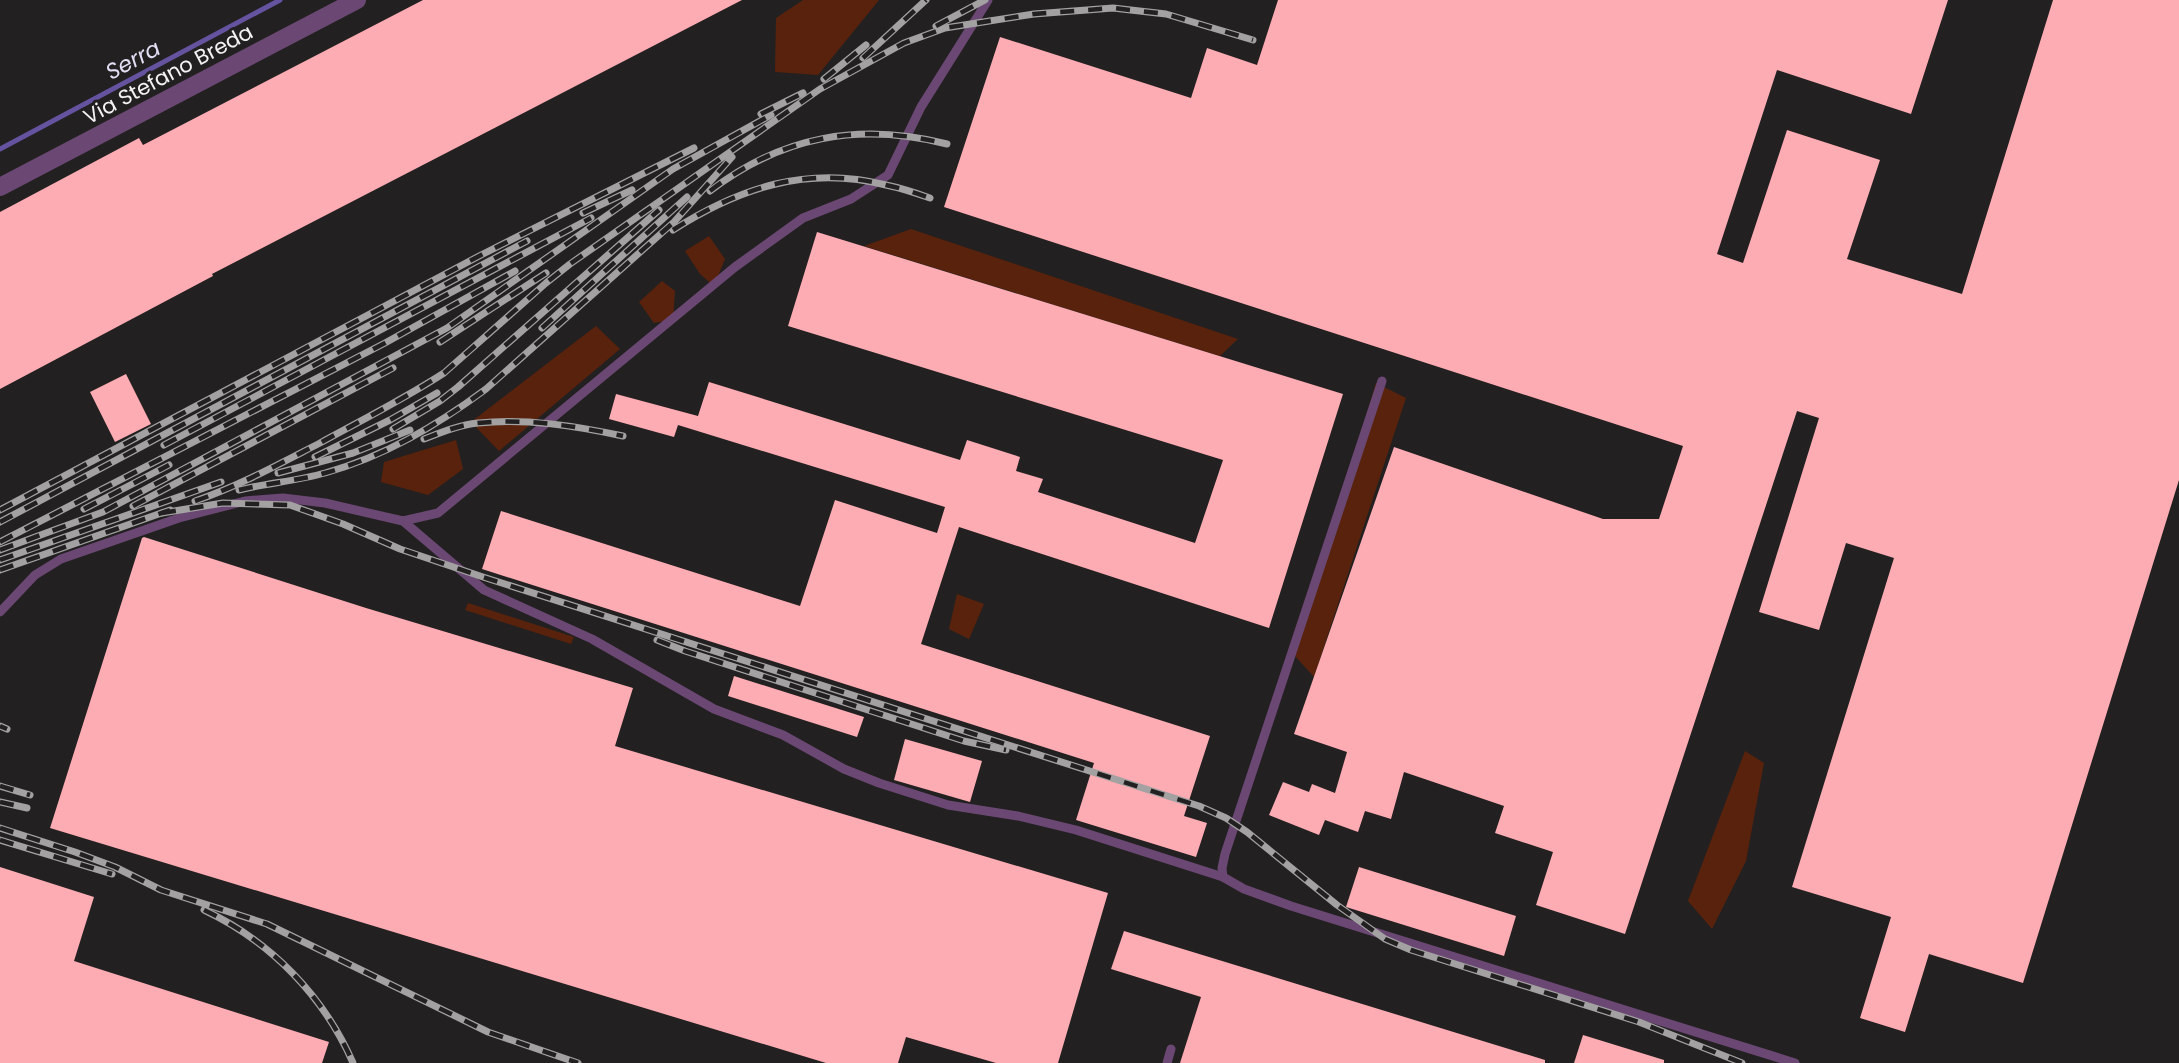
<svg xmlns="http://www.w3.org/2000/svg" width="2179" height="1063" viewBox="0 0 2179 1063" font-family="Poppins,sans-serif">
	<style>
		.green { fill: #59220c }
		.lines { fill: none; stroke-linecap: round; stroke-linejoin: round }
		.stream { stroke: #65539f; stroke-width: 5 }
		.building { fill: #fdacb3 }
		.service { stroke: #6b4873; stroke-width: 9 }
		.minor { stroke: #6b4873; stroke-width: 18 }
		.rail-casing { stroke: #a3a1a2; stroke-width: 7 }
		.rail { stroke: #222021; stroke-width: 4.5; stroke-dasharray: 14; stroke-linecap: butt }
		.labels { text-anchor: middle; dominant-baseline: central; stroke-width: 6; stroke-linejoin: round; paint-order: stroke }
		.street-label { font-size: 21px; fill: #f5f3f4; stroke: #222021 }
		.water-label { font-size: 22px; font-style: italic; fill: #e3e0f6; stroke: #222021 }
	</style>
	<rect width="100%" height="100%" fill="#222021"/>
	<!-- green -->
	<g class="green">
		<polygon points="803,0 879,0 818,75 775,72 776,18"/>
		<polygon points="911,229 1238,339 1220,356 864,246"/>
		<polygon points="709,236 725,259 714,286 700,274 685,251"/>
		<polygon points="662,281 675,291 673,320 654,323 639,302"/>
		<polygon points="596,326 620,349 499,451 471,422"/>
		<polygon points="1376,383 1406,398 1314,677 1294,655"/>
		<polygon points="456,440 463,469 428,495 381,482 384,462"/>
		<polygon points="957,594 984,604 969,639 949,629"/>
		<polygon points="468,603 574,637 571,644 465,610"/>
		<polygon points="1745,751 1764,763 1746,861 1712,929 1688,901"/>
	</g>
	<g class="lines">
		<!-- stream -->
		<polyline class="stream" points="0,149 280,0"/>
	</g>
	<!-- building -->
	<g class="building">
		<polygon points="423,0 742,0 212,274 213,276 0,389 0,212 139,138 143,145"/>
		<polygon points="1278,0 1948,0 1911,114 1777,70 1717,254 1743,263 1787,130 1880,160 1847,259 1962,294 2053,0 2179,0 2179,480 2023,983 1929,954 1905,1032 1860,1018 1891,917 1792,887 1894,558 1846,543 1819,630 1759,612 1819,418 1797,411 1625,934 1536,905 1553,852 1495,833 1504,806 1404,772 1391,819 1365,811 1358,832 1325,820 1319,835 1269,815 1283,782 1309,792 1312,784 1335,793 1347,752 1294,734 1394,447 1603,519 1659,519 1683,446 944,207 1000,37 1191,98 1207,48 1257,65"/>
		<polygon points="817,232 1343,394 1269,628 959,527 921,644 1210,736 1184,816 1207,823 1196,857 1076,820 1094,763 482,569 501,511 800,606 835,500 937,533 945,507 678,425 674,437 609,419 616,394 698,416 709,382 960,460 967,440 1020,457 1016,471 1043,479 1038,492 1195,543 1223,460 788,326"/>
		<polygon points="126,374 151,424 115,442 90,392"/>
		<polygon points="144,537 366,608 633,688 615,746 1108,893 1058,1063 996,1063 906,1037 898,1063 826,1063 50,828 142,538"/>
		<polygon points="734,676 864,717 857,737 728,696"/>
		<polygon points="905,739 982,761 970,802 894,780"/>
		<polygon points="0,867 94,897 74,961 329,1042 322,1063 0,1063"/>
		<polygon points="1359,867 1516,916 1504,956 1346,907"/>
		<polygon points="1124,931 1545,1060 1545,1063 1180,1063 1201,997 1111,969"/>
		<polygon points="1583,1035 1664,1060 1664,1063 1574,1063"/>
	</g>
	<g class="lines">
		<!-- service -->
		<g class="service">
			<polyline points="1382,381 1225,854 1222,868 1223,877 1244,889 1291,906 1795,1063"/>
			<polyline points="403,521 484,590 592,639 714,709 783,735 844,769 879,783 948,805 1018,816 1076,830 1223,877"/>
			<polyline points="0,612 35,575 61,559 179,518 245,501 283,498 325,503 403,521 438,513 735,267 803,218 851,199 888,175 921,107 988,0"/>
			<polyline points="1167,1063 1171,1049"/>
		</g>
		<!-- minor -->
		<polyline class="minor" points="0,187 357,0"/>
		<defs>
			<g id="rail">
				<polyline points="936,26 985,0"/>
				<polyline points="863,58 926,0"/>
				<polyline points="824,79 866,45"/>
				<polyline points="761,114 803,93"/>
				<path d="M710 191C782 136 859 122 947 144"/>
				<polyline points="583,213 632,190"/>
				<path d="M673 230C739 188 807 165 886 185 901 188 916 193 930 198"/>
				<polyline points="542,328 687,197"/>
				<polyline points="440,342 546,273"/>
				<polyline points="393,429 440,401 458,387 659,210"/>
				<path d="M424 439C442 432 459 425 478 423 526 418 576 426 623 436"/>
				<polyline points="164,445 591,218"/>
				<polyline points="315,457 390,420 437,393"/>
				<polyline points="278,473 353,453 410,430"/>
				<path d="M239 490C267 483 297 481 325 473 385 456 436 426 486 389L674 222 732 157"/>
				<path d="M195 501C239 486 279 464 320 443 362 420 404 399 444 373L546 283 570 264 820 89 904 43 945 28 1034 14 1113 8 1166 14 1253 40"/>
				<polyline points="133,506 393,368"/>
				<polyline points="84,509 169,465"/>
				<polyline points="0,510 483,254 694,148"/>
				<polyline points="162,513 223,503 290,505 343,524 400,549 483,577 1199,806 1226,818 1247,832 1337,905 1385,939 1411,950 1639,1022 1742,1063"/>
				<polyline points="0,522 527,241"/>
				<polyline points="0,542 385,343 515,271"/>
				<polyline points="0,550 103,512 447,328 673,169 771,115"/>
				<polyline points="0,560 221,482"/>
				<polyline points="0,570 170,510"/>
				<polyline points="657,640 685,651 964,741 1006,750"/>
				<polyline points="0,726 7,729"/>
				<polyline points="0,786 30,795"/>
				<polyline points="0,802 27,808"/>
				<polyline points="0,828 75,852 115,867 161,890 267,924 488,1032 578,1063"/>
				<polyline points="0,840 112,874"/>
				<path d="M204 910C270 941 324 996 353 1063"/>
			</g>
		</defs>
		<!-- rail casing -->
		<use href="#rail" class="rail-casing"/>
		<!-- rail -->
		<use href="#rail" class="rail"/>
	</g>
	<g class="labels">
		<!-- street labels -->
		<g class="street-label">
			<text transform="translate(168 74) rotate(-28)">Via Stefano Breda</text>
		</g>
		<!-- water labels -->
		<g class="water-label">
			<text transform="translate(133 60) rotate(-28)">Serra</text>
		</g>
	</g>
</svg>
